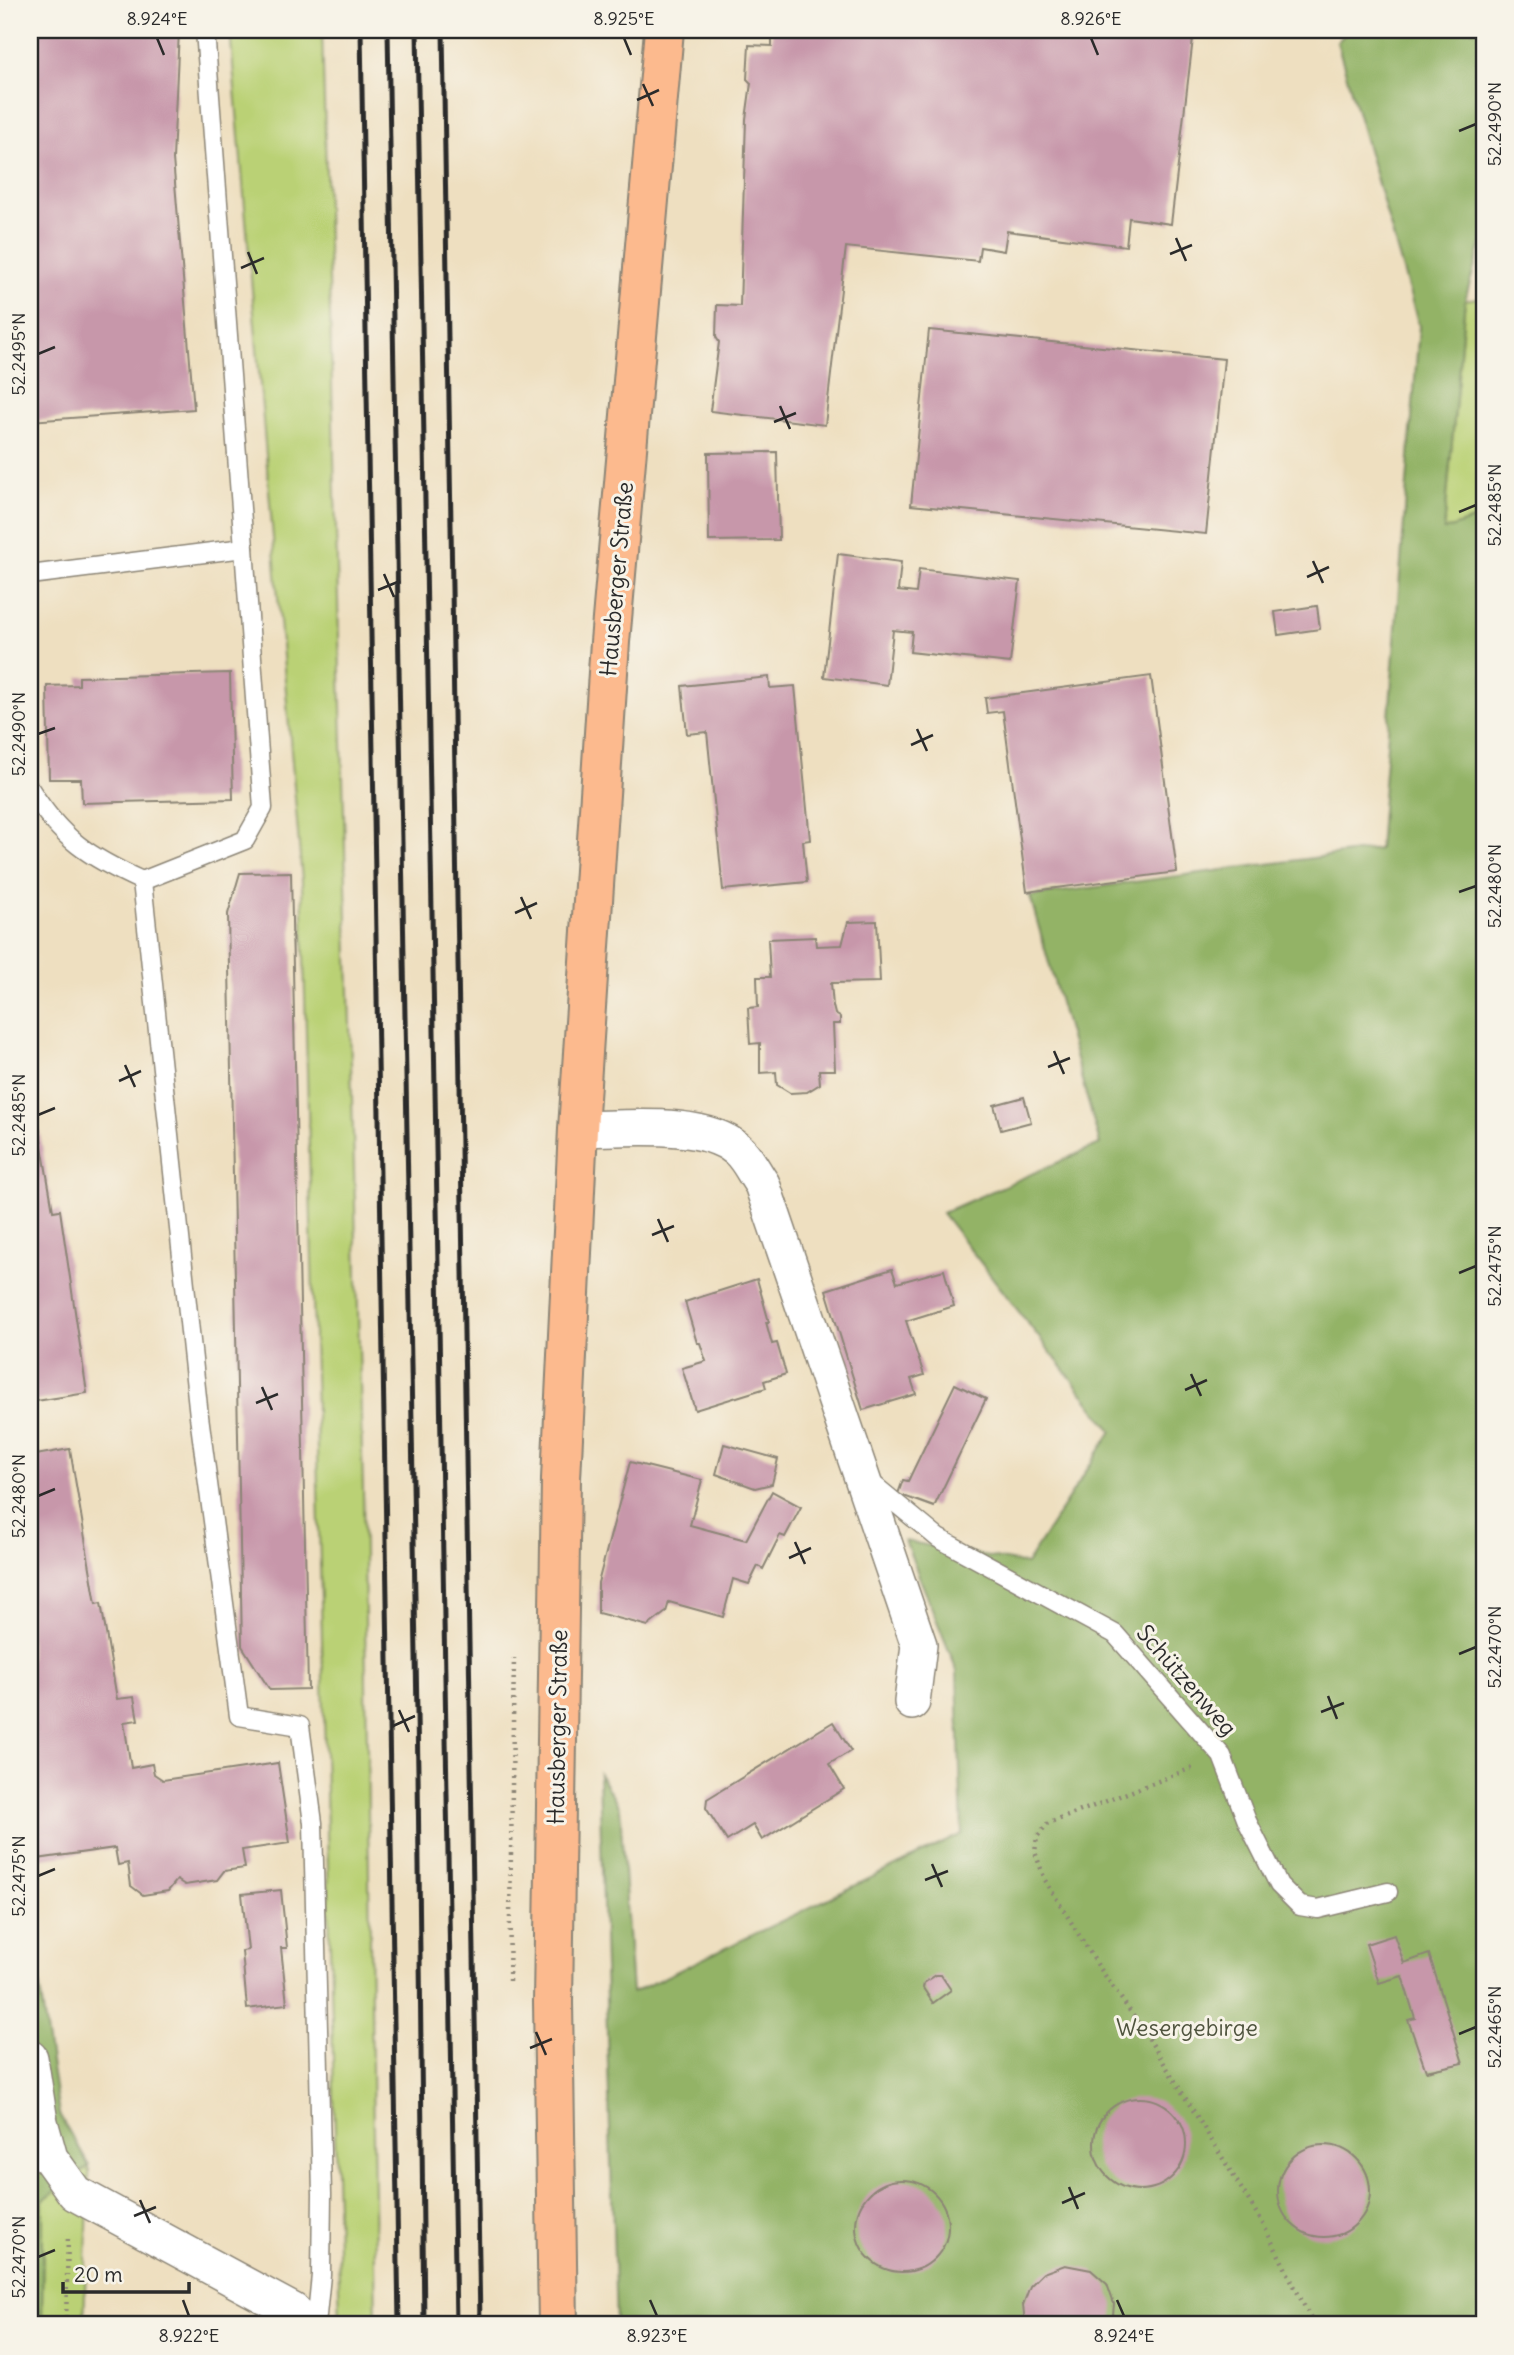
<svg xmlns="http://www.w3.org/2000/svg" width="1514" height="2355" viewBox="0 0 1514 2355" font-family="Delius,sans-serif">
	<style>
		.green { fill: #bad175; stroke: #727e50; stroke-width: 2 }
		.forest { fill: #93b366; stroke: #5f6f48; stroke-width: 2 }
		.building { fill: #c797aa }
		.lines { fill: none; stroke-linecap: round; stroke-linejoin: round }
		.service-casing { stroke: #8c8576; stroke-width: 21 }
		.minor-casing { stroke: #8c8576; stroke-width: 38 }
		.primary-casing { stroke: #8c8576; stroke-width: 42 }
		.path { stroke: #8c8576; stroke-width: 4.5; stroke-dasharray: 2 5; stroke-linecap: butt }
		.service { stroke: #fff; stroke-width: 18 }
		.minor { stroke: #fff; stroke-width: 35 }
		.primary { stroke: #fcba8e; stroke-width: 38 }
		.rail { stroke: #2b2b2b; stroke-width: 5 }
		.ticks { fill: none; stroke: #2b2b2b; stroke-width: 2.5 }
		.labels { text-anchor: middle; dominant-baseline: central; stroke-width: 6; stroke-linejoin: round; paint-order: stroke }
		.street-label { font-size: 23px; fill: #2b2b2b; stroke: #f7f3e8 }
		.park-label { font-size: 23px; fill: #4f543e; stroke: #f7f3e8 }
		.neatline { fill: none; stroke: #2b2b2b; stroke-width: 2.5 }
		.ticks-label { font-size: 18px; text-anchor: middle; fill: #2b2b2b }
	</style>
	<rect width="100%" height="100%" fill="#f7f3e8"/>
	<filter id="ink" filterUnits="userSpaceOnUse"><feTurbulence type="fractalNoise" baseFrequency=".0143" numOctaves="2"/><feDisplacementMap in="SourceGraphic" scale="14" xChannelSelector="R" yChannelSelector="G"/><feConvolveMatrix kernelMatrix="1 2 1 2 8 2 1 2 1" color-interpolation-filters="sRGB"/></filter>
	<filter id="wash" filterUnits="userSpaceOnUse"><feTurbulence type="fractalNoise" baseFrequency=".00686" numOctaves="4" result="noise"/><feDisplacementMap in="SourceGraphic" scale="28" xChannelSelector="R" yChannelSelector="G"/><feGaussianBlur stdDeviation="1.57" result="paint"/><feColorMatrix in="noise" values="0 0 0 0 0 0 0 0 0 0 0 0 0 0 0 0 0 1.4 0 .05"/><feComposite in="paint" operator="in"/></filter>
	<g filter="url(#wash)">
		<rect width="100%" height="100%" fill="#eedfc0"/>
		<!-- green -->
		<g class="green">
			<polygon points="230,30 322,30 363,1489 376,2325 352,2325 351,2320 340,2325 302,881"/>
			<polygon points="1484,297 1484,516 1444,531 1465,300"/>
			<polygon points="89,2166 84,2325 42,2325 43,2200"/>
		</g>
		<!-- forest -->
		<g class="forest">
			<polygon points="1349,30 1484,30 1484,234 1465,300 1444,530 1484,516 1484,2325 616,2325 599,1774 620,1808 632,1993 962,1834 957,1671 905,1541 1026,1564 1112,1431 942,1213 1100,1144 1030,896 1379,849 1419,326 1337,42"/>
			<polygon points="30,1924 59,2114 89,2166 43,2200 42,2325 30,2325"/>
		</g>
		<g id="blocks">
			<!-- building -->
			<g class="building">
				<polygon points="30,30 179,30 173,159 194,409 30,421"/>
				<polygon points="772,30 1194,30 1171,224 1129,218 1126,246 1007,231 1004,251 980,247 978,261 846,247 825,425 710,411 719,342 716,337 717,305 740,306 746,119 751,83 747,79 749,45 772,46"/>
				<polygon points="929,330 1224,359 1206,534 911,505"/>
				<polygon points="777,452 779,540 709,541 708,453"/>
				<polygon points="838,554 901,562 898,591 916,593 919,569 1020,581 1010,663 910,652 912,632 893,630 887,685 824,677"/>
				<polygon points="1317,606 1320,629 1278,635 1275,612"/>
				<polygon points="230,673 233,799 82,803 81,779 49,779 47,686 79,685 79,677"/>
				<polygon points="1151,676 1177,872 1027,892 1003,711 987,713 985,698"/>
				<polygon points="769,677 770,688 795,686 810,840 803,841 807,882 723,890 707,732 687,734 682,686"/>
				<polygon points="291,872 308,1689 270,1690 242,1646 228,914 240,873"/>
				<polygon points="877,921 880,982 831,983 833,1006 835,1014 840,1017 840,1024 833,1024 835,1070 819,1070 820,1084 807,1092 790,1093 777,1085 776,1072 760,1073 760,1043 750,1044 748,1008 758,1007 757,977 770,977 768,939 815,937 816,946 842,945 848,922"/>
				<polygon points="30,1075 53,1211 60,1210 87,1393 30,1402"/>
				<polygon points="1024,1097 1031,1122 1001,1130 994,1105"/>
				<polygon points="892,1269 897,1283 944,1270 954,1306 906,1321 924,1375 911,1379 916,1394 863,1410 826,1290"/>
				<polygon points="757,1279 769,1322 766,1322 772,1344 777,1343 786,1374 764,1381 766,1388 695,1410 682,1368 706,1361 700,1343 697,1343 685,1302"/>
				<polygon points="955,1384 986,1399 934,1507 898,1494 903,1480 908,1481"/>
				<polygon points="724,1444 778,1459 772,1484 755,1488 716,1474"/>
				<polygon points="70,1449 96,1604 101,1603 117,1699 134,1697 138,1720 124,1722 131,1768 152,1764 154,1774 163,1780 278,1763 290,1843 242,1850 245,1868 224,1871 217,1880 185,1885 177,1880 168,1891 143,1895 131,1886 128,1863 118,1865 115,1848 30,1860 30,1456"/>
				<polygon points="630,1462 702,1480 690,1525 746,1540 772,1491 801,1507 785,1537 780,1535 763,1569 758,1566 749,1584 733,1579 723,1617 669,1602 666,1612 648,1626 598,1613 598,1583"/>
				<polygon points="833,1722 851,1751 829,1764 844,1789 762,1840 753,1825 727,1841 706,1808 707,1799"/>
				<polygon points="281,1890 287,1948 281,1948 287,2004 247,2009 242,1951 248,1950 242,1894"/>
				<polygon points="1394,1935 1404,1963 1429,1954 1463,2063 1426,2071 1408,2020 1415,2018 1402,1976 1379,1983 1366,1944"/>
				<polygon points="936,1975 941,1975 951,1990 933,2003 923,1988 924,1983"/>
				<circle cx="1140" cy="2144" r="46"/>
				<circle cx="1324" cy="2191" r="46"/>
				<circle cx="902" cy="2226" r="46"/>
				<polygon points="1065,2265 1091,2270 1107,2284 1114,2304 1112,2325 1025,2325 1023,2305 1030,2286 1043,2273"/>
			</g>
		</g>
	</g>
	<g filter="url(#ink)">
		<use href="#blocks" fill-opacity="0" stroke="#8c8576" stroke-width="2"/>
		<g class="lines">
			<defs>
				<g id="service">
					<polyline points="205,30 244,548"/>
					<path d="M30 575 244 548 263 808 245 840 142 881C89 857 61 839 30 789"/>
					<polyline points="142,881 199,1416 239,1716 300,1726 313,1823 322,2194 321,2275 316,2325"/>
					<polyline points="869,1481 938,1538 1115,1634 1222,1756 1247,1821 1279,1885 1300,1906 1318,1909 1388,1892"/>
				</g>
				<g id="minor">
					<path d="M578 1129C622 1129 702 1119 737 1149 747 1157 754 1173 762 1184L919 1645 912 1702"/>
					<polyline points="30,2058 40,2122 50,2158 75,2193 293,2311 305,2325"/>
				</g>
				<polyline id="primary" points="558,2325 553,2002 561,1479 578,1129 610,642 664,30"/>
			</defs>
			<!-- service casing -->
			<use href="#service" class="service-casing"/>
			<!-- minor casing -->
			<use href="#minor" class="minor-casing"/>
			<!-- primary casing -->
			<use href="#primary" class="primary-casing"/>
			<!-- path -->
			<g class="path">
				<polyline points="1192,1768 1047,1824 1037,1837 1035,1852 1045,1880 1097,1964 1146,2034 1262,2222 1314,2325"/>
				<polyline points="509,1981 514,1658"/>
				<polyline points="66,2325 68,2235"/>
			</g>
			<!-- service -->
			<use href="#service" class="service"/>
			<!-- minor -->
			<use href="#minor" class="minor"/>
			<!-- primary -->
			<use href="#primary" class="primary"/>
			<!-- rail -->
			<g class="rail">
				<polyline points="361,30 399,2325"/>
				<polyline points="388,30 418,1772 424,2325"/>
				<polyline points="417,30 456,2325"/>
				<polyline points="443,30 480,2325"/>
			</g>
		</g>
	</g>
	<!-- ticks -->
	<path class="ticks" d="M157 38 164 55M624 38 631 55M1091 38 1098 55M643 84 653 106M637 100 659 90M1459 131 1476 124M1176 238 1186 261M248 252 257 274M1170 254 1192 245M241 268 264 258M38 354 55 347M780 406 790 429M774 422 796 413M1459 512 1476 505M1313 561 1323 583M384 574 394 597M1307 577 1329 567M378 590 400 581M917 729 927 751M38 734 55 728M911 745 933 735M1459 892 1476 886M521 897 531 919M515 913 537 903M1054 1051 1064 1074M125 1065 135 1087M1048 1067 1070 1058M119 1081 141 1071M38 1115 55 1108M658 1219 668 1242M652 1235 674 1226M1459 1273 1476 1266M1191 1374 1201 1396M262 1387 272 1410M1185 1390 1207 1380M256 1403 278 1394M38 1496 55 1489M795 1542 805 1564M789 1558 811 1548M1459 1654 1476 1647M1328 1696 1337 1719M399 1710 409 1732M1321 1712 1344 1703M393 1726 415 1716M932 1864 942 1887M38 1876 55 1869M925 1880 948 1871M536 2032 546 2055M1459 2034 1476 2027M530 2048 552 2039M1069 2187 1078 2209M140 2200 150 2223M1062 2203 1085 2193M134 2216 156 2207M38 2257 55 2250M183 2300 189 2316M650 2300 657 2316M1117 2300 1124 2316"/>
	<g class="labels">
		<!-- street labels -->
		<g class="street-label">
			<text transform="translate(616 579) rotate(-85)">Hausberger Straße</text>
			<text transform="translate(1187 1680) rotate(49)">Schützenweg</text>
			<text transform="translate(557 1727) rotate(-89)">Hausberger Straße</text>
		</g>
		<!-- park labels -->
		<g class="park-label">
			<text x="1187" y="2027">Wesergebirge</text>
		</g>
	</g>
	<!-- margin -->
	<rect width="1514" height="2355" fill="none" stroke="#f7f3e8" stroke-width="77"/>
	<!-- scale -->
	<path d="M63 2282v10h126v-10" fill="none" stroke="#2b2b2b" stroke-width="3.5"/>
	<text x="74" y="2282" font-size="21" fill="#2b2b2b" stroke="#f7f3e8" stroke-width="5" paint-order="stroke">20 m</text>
	<rect x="38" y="38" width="1438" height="2278" class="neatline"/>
	<g class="ticks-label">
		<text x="157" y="25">8.924°E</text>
		<text x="624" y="25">8.925°E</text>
		<text x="1091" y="25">8.926°E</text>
		<text transform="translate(1495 124) rotate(-90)" y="6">52.2490°N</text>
		<text transform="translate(19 354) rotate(-90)" y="6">52.2495°N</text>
		<text transform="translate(1495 505) rotate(-90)" y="6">52.2485°N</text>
		<text transform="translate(19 734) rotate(-90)" y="6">52.2490°N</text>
		<text transform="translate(1495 886) rotate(-90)" y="6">52.2480°N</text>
		<text transform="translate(19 1115) rotate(-90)" y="6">52.2485°N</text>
		<text transform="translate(1495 1266) rotate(-90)" y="6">52.2475°N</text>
		<text transform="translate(19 1496) rotate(-90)" y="6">52.2480°N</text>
		<text transform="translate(1495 1647) rotate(-90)" y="6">52.2470°N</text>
		<text transform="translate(19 1876) rotate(-90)" y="6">52.2475°N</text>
		<text transform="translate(1495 2027) rotate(-90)" y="6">52.2465°N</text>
		<text transform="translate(19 2257) rotate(-90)" y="6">52.2470°N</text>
		<text x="189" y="2342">8.922°E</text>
		<text x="657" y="2342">8.923°E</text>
		<text x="1124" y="2342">8.924°E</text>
	</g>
</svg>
